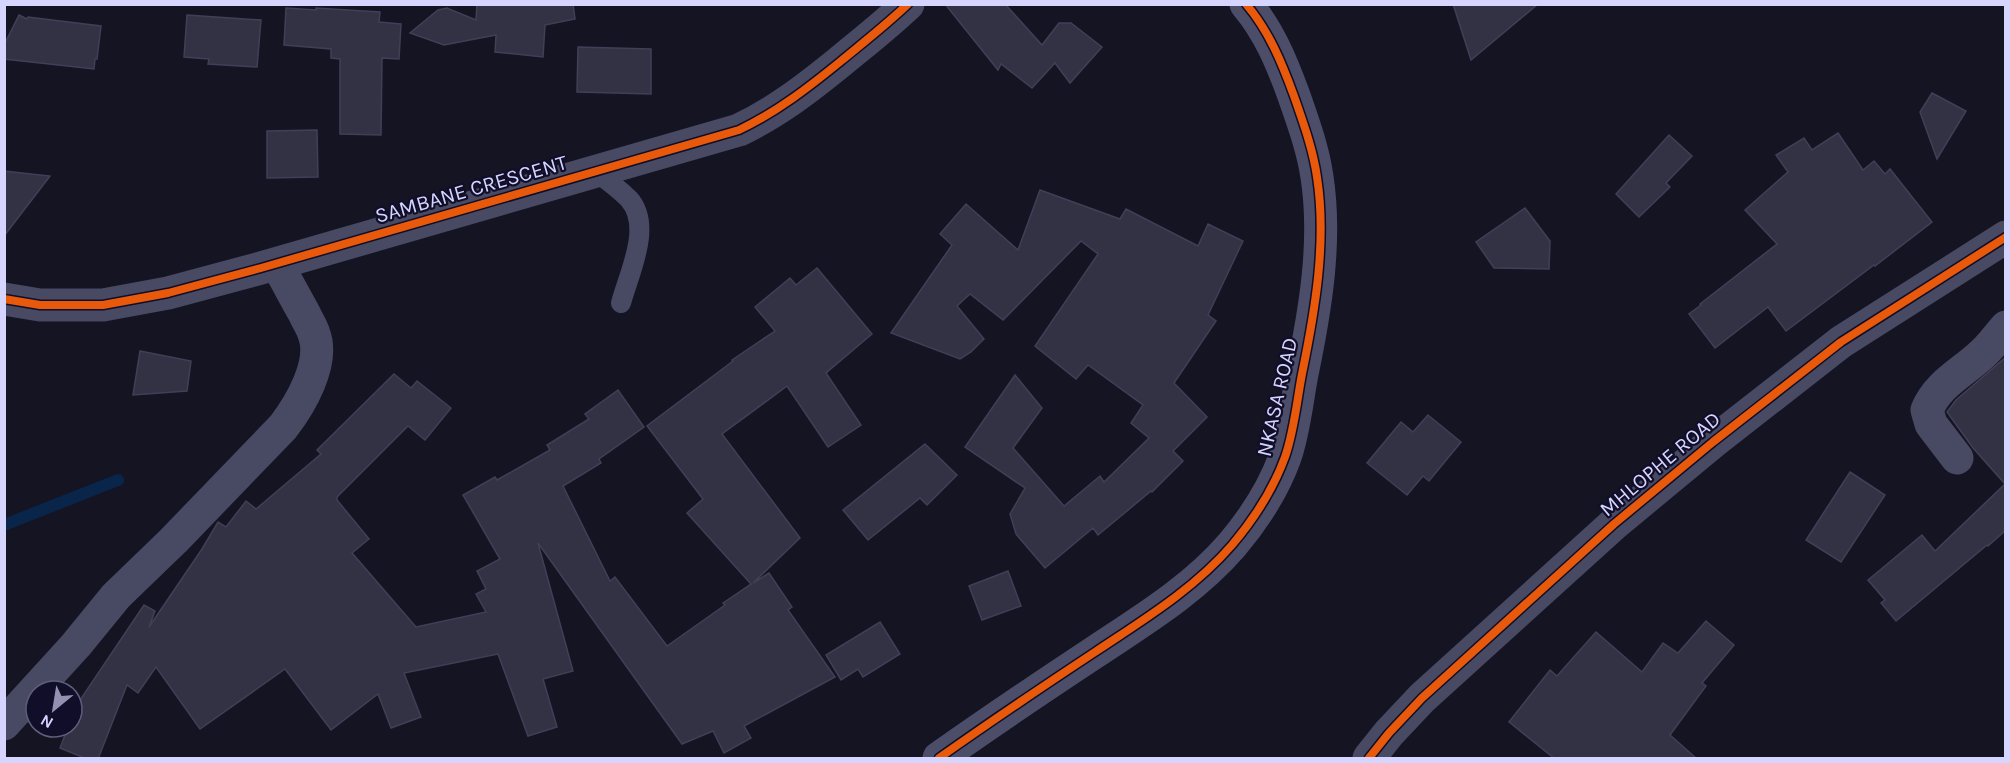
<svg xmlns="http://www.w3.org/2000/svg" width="2010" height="763" viewBox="0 0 2010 763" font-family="Karla,sans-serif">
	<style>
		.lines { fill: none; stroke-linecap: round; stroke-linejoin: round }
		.stream { stroke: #092549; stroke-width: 12 }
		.building { fill: #333244; stroke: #413f57; stroke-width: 1.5 }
		.lane { stroke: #484963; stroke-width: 20 }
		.street { stroke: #484963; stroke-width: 33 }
		.secondary { stroke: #4c4d69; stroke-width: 33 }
		.cycleway-casing { stroke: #100e28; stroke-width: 11 }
		.cycleway { stroke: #e8590c; stroke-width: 8 }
		.labels { text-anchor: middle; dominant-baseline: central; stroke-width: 4.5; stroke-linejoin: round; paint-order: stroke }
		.street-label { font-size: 21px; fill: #d6d5ff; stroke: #100e28 }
	</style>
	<rect width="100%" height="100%" fill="#151422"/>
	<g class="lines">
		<!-- stream -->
		<polyline class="stream" points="4,525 118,480"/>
	</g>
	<!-- building -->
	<g class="building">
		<polygon points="477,4 573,4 575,19 545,25 543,57 495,52 496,35 444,45 410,33 438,10 447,8 476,20"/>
		<polygon points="945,4 1005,4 1042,45 1059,23 1071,23 1102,47 1070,83 1055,63 1032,88 1001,64 998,70"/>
		<polygon points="1453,4 1538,4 1471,60"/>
		<polygon points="286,8 316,10 316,8 380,12 379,22 401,24 399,59 382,58 381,135 340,134 340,59 331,58 331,49 284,45"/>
		<polygon points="19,15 27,19 28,17 101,26 97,59 95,59 94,69 4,59 4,45"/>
		<polygon points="187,15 261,20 257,67 208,64 209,59 184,57"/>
		<polygon points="578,47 651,49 651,94 577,92"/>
		<polygon points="1932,93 1966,111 1937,159 1920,112"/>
		<polygon points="317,130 318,177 267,178 267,131"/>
		<polygon points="1838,133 1863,170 1874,161 1885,174 1890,169 1932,222 1875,266 1874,265 1786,331 1768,307 1715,348 1689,314 1701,305 1700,304 1777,244 1745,210 1788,172 1776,155 1804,138 1812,150"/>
		<polygon points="1669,135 1692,156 1666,183 1670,187 1639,217 1616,194"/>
		<polygon points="4,171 50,176 4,236"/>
		<polygon points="1040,190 1120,219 1126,209 1198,246 1208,224 1243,241 1208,315 1216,321 1174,383 1207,417 1173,451 1183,461 1152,492 1151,491 1098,535 1093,528 1045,568 1016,534 1010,514 1025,488 965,447 1015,375 1042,408 1013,448 1064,506 1100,476 1104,482 1149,438 1131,423 1143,405 1088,365 1076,379 1035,346 1098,254 1081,241 1003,320 970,294 957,306 984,339 971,352 960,359 891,333 952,245 940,234 966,204 1018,250"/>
		<polygon points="1525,208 1550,241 1549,269 1494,268 1476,242"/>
		<polygon points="817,268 872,334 826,373 861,425 828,447 787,386 722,434 800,538 753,583 769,573 792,607 788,610 835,677 744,726 751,738 724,753 713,731 682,744 538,543 573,671 543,679 557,727 528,736 498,654 404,673 421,717 391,728 378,694 331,730 285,669 200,729 156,667 138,693 127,685 98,759 87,759 60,748 68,727 72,727 72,717 76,706 144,605 155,611 149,627 202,549 218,522 226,527 246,501 256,509 321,454 317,450 394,374 411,388 417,381 451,408 425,440 408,426 337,497 337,500 369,539 352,553 416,627 486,612 476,594 486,589 477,571 500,559 463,495 495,477 497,480 550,450 547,445 589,419 585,414 618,390 644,427 599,459 601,463 563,486 610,581 615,577 667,646 725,605 723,603 751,584 687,513 703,499 647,426 733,361 732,360 775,331 755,307 790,278 796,285"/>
		<polygon points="140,351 191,361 187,391 133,395"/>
		<polygon points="2006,357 2006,530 1988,546 1987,545 1896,621 1881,603 1885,600 1868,580 1922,535 1935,551 2005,484 1973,448 1947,412 1956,400"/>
		<polygon points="1428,415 1461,442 1429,481 1423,476 1407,495 1367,463 1401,422 1413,432"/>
		<polygon points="925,444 957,475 927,505 920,498 868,540 843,510"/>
		<polygon points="1850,472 1885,495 1841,562 1806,540"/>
		<polygon points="1008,571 1021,606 982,620 969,586"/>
		<polygon points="1706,621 1734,645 1702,683 1706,686 1670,735 1697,759 1555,759 1509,722 1550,670 1557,676 1596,632 1642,672 1663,643 1678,653"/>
		<polygon points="880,622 900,654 863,677 858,669 841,680 826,655"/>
	</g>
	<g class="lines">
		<!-- lane -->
		<path class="lane" d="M596 172C607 180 619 189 629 199 653 226 629 273 621 303"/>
		<!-- street -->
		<g class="street">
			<path d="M4 299 40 305H103L168 293 261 268 739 130C777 112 809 87 841 61 864 42 887 24 908 4"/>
			<path d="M1957 458 1931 424 1927 410C1937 385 1960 374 1980 356 1990 348 1997 337 2006 327"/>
			<path d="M4 724 76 645 116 596 174 540 283 427C300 405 325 363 314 334 312 327 307 320 304 313 295 297 286 280 277 264"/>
			<polyline points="1369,758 1389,733 1422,698 1614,524 1713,442 1841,342 2006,237"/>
		</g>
		<!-- secondary -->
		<path class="secondary" d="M939 758C990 722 1042 687 1095 652 1143 620 1193 590 1232 545 1254 519 1273 490 1285 457 1294 432 1297 400 1302 374 1315 311 1327 242 1317 177 1313 149 1303 122 1294 96 1282 63 1269 31 1246 4"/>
		<defs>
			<g id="cycleway">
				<path d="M4 299 40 305H103L168 293 261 268 739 130C777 112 809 87 841 61 864 42 887 24 908 4"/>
				<path d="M939 758C990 722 1042 687 1095 652 1143 620 1193 590 1232 545 1254 519 1273 490 1285 457 1294 432 1297 400 1302 374 1315 311 1327 242 1317 177 1313 149 1303 122 1294 96 1282 63 1269 31 1246 4"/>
				<polyline points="1369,758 1389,733 1422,698 1614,524 1713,442 1841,342 2006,237"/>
			</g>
		</defs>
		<!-- cycleway casing -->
		<use href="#cycleway" class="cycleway-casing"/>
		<!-- cycleway -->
		<use href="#cycleway" class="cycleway"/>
	</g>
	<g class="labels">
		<!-- street labels -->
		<g class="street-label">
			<text transform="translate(471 189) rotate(-16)">SAMBANE CRESCENT</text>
			<text transform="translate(1277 397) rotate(-77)">NKASA ROAD</text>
			<text transform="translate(1660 464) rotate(-40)">MHLOPHE ROAD</text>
		</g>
	</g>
	<!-- border -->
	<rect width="2010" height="763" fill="none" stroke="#d6d5ff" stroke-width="12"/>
	<!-- north arrow -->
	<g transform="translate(54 709) rotate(210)"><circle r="28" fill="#100e28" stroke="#5f5e7e" stroke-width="1.5"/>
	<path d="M0-4.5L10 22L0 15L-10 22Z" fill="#9291b2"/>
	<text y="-9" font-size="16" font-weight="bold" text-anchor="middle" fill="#d6d5ff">N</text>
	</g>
</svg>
